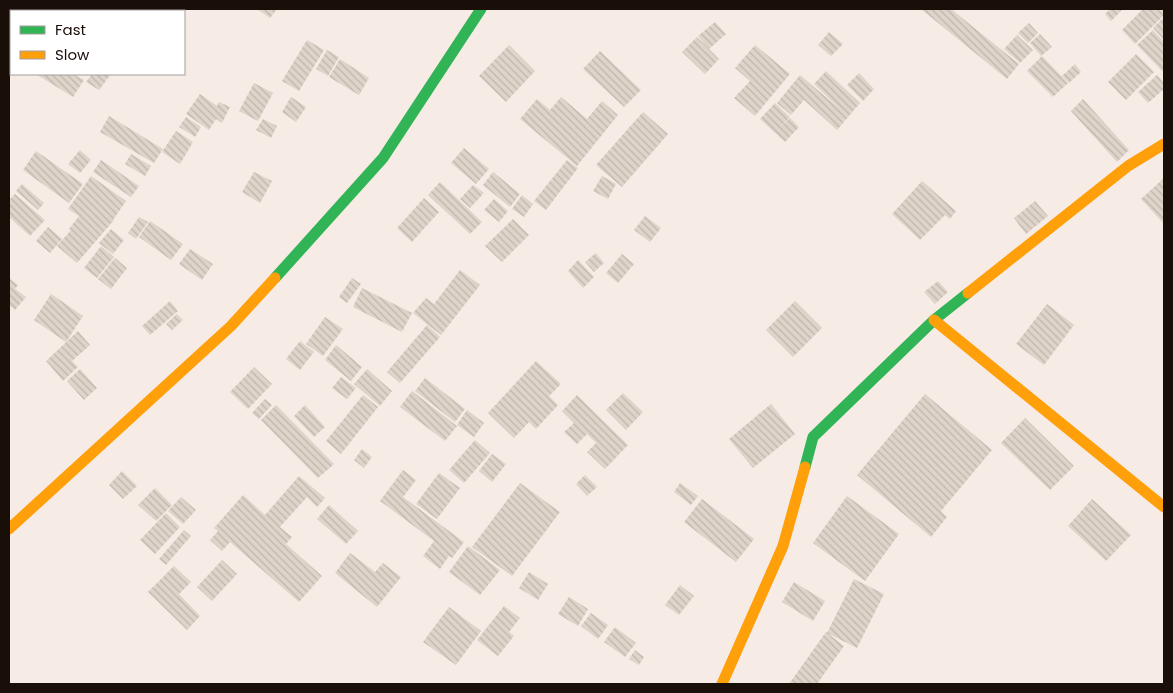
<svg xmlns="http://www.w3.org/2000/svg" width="1173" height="693" viewBox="0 0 1173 693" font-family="Poppins,sans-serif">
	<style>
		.building { fill: url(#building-back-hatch) }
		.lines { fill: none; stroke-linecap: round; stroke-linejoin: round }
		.fast { stroke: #30b455; stroke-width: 11 }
		.slow { stroke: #ff9f0a; stroke-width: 11 }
	</style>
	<defs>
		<pattern id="building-back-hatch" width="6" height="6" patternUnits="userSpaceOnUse" patternTransform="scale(1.25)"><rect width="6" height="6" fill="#dfd4ca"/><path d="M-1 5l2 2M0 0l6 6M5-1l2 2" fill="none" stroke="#bfb5ac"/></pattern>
	</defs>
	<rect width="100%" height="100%" fill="#f7ebe5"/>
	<!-- building -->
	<g class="building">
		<polygon points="257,9 277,9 270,18"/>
		<polygon points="921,9 951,9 1019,64 1007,79"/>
		<polygon points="1110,9 1123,9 1111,21 1105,14"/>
		<polygon points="1143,9 1163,9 1164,15 1135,44 1122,30"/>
		<polygon points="1164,17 1164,40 1153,28"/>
		<polygon points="715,22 726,34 709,49 698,36"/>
		<polygon points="1029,23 1038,33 1028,43 1018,33"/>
		<polygon points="1153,30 1164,42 1164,69 1162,71 1137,45"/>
		<polygon points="829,32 843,44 831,56 818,45"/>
		<polygon points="1040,34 1052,47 1041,56 1030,43"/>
		<polygon points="1017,35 1033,50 1020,63 1004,49"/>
		<polygon points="697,37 719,59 705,74 682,52"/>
		<polygon points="307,40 324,50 299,91 282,81"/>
		<polygon points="509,45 535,71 506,102 479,76"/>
		<polygon points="755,45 790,74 755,116 734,98 750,81 735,68"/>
		<polygon points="327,50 339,57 328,76 316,69"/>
		<polygon points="600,51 641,90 624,107 583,69"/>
		<polygon points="1136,54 1154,72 1126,100 1108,82"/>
		<polygon points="1042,56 1068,83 1053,97 1027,71"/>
		<polygon points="340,59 369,78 359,95 329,77"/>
		<polygon points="1075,64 1081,72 1069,83 1062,76"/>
		<polygon points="826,71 860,103 837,130 804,100 791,115 777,103 800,75 841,110 814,84"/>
		<polygon points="859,73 874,89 863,101 847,85"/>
		<polygon points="36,74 73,74 84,80 73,97"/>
		<polygon points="92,74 111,74 99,90 86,82"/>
		<polygon points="1157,75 1164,83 1164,89 1148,103 1138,92"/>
		<polygon points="254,83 273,93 258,121 239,111"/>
		<polygon points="200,94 217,106 219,102 230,107 222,123 216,119 209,130 186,114"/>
		<polygon points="291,97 306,107 296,122 282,112"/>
		<polygon points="561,97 587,119 602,101 618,115 577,166 520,119 537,99 550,110"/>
		<polygon points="1083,99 1129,150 1117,162 1071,111"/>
		<polygon points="775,103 790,117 778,129 790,118 799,127 785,142 760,119"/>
		<polygon points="643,112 668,134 622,187 596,165"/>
		<polygon points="109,116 163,149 154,163 100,132"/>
		<polygon points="186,117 201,127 195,137 179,127"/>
		<polygon points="263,119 277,126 271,138 256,130"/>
		<polygon points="176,131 193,142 180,164 162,152"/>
		<polygon points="464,148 489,169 476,184 451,163"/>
		<polygon points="80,150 91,160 80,173 68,164"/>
		<polygon points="36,151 83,184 69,203 23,170"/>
		<polygon points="131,154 151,166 145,176 125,164"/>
		<polygon points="101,160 139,186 131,197 93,172"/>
		<polygon points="567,160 578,168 546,210 534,201"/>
		<polygon points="254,172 272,181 260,203 242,192"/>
		<polygon points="493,172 520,194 510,207 483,185"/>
		<polygon points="91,176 126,201 113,220 114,220 77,263 57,246 71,230 69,229 79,216 68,209"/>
		<polygon points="602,176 616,184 608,199 593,191"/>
		<polygon points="1164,178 1164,224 1141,199"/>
		<polygon points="922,181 956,211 950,219 945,215 920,240 892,214"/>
		<polygon points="440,182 482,222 470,234 428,195"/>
		<polygon points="22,184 44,203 38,210 16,191"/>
		<polygon points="473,185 484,193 470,208 460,199"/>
		<polygon points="15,194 45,220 30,236 9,217 9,200"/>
		<polygon points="522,195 533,204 524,217 512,209"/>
		<polygon points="424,198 439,212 412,242 397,228"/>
		<polygon points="494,199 508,211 499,222 484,210"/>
		<polygon points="1035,201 1048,216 1026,234 1014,218"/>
		<polygon points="645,216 661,228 650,242 634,230"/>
		<polygon points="139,217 148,222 136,239 128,233"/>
		<polygon points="513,219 529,235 502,262 485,246"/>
		<polygon points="150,221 183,244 171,260 139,237"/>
		<polygon points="48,227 62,239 50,253 36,241"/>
		<polygon points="111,229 124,240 113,254 99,243"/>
		<polygon points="101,246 114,257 97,278 84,268"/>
		<polygon points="190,249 213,264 202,280 179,264"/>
		<polygon points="596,253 604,263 594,272 585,262"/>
		<polygon points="622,254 634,264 618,283 606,273"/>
		<polygon points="115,258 127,268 111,289 98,279"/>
		<polygon points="578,260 594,277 583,288 568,271"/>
		<polygon points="460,270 480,285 441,335 413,313 426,298 434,304"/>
		<polygon points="9,278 18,285 15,289 26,297 15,310 9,305"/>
		<polygon points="352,278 361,284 347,303 339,297"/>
		<polygon points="938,281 948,292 935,304 924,292"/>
		<polygon points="362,288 412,313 402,332 353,307"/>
		<polygon points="51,294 83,316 66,342 34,320"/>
		<polygon points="170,301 178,311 150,335 142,326"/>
		<polygon points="795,301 822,328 793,357 766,330"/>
		<polygon points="1047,304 1074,325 1044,365 1016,344"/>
		<polygon points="177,314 183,320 172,330 166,324"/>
		<polygon points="325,317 343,329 323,356 306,344"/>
		<polygon points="427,325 440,337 400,383 387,372"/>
		<polygon points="78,331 90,345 72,361 78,367 63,381 46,361"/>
		<polygon points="300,341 314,352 300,370 286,359"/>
		<polygon points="336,345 362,367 351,381 325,360"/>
		<polygon points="536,361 561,384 549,396 558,405 536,429 529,422 514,438 488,413"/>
		<polygon points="254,367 272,384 248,409 230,392"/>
		<polygon points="80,369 97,388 84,400 67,381"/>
		<polygon points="367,369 392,391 380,406 354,384"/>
		<polygon points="341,377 356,388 347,399 332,388"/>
		<polygon points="425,378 465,409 455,422 415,391"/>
		<polygon points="412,391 457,426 445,441 400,407"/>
		<polygon points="623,393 643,412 626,430 606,410"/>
		<polygon points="925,394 992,450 941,511 947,517 931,537 857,475"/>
		<polygon points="363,395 378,407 341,454 326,441"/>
		<polygon points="577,395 628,445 605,469 587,452 596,443 587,434 577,444 564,432 574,423 562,411"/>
		<polygon points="265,399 272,405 259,419 252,413"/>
		<polygon points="771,404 795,434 753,468 729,439"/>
		<polygon points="276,405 334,464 318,478 261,420"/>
		<polygon points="305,405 325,427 314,437 294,416"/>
		<polygon points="467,410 484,423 474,437 457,425"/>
		<polygon points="1025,418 1074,466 1050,490 1001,443"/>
		<polygon points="475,440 490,453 464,483 449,470"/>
		<polygon points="362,449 372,457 364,468 354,460"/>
		<polygon points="492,454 506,464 492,482 479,471"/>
		<polygon points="403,470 416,480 403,497 464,542 452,558 449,556 440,569 423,556 434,541 380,501"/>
		<polygon points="122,471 137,486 123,499 109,485"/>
		<polygon points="439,473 460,488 437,519 416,504"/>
		<polygon points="585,475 597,487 587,496 576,484"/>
		<polygon points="299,476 325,498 317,507 307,497 280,527 292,537 286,544 322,576 299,602 230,542 222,551 210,540 218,531 214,528 243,495 265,515"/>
		<polygon points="520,483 560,512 512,576 472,547"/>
		<polygon points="680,483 698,496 691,505 674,492"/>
		<polygon points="155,488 172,505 156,521 138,505"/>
		<polygon points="847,496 899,534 865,581 813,543"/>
		<polygon points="181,497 196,510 183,524 168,511"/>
		<polygon points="702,499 754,539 736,562 684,522"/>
		<polygon points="1092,499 1131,535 1106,561 1068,526"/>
		<polygon points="329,505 358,531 346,544 317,519"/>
		<polygon points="166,513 180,527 155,554 140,540"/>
		<polygon points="184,530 191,536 166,565 159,559"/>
		<polygon points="468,546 500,570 480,595 449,572"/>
		<polygon points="350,553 375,572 383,563 401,577 377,607 335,573"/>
		<polygon points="222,560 237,574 212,601 197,587"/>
		<polygon points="174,566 191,582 179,594 200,616 187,630 148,592"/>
		<polygon points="529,572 548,584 538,600 519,588"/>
		<polygon points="854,579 884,594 857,648 827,633"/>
		<polygon points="794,582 825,601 813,621 782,602"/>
		<polygon points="680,585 694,596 679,615 665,605"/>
		<polygon points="569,597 588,609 578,626 558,614"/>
		<polygon points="504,606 520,618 509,632 514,636 498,656 477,640"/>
		<polygon points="449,607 481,631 456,665 423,642"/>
		<polygon points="591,613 608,625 598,639 581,626"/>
		<polygon points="615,627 636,643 625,657 604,642"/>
		<polygon points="826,632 844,646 817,684 789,684"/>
		<polygon points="635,650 644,657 639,665 629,659"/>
	</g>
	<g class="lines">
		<!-- fast -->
		<g class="fast">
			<polyline points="275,278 383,158 481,9"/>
			<polyline points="805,467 813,437 934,320 968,293"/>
		</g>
		<!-- slow -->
		<g class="slow">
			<polyline points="968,293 1128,166 1164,144"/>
			<polyline points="934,320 1164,507"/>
			<polyline points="9,529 231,326 275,278"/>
			<polyline points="722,684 783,546 805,467"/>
		</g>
	</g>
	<!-- border -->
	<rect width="1173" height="693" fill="none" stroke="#1a0e09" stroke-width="20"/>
	<!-- legend -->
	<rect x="10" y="10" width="175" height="65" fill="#ffffff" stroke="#a39f9d"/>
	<rect x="20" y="26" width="25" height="8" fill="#30b455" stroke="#a39f9d"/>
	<text x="55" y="35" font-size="15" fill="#1a0e09">Fast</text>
	<rect x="20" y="51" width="25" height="8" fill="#ff9f0a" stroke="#a39f9d"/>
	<text x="55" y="60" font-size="15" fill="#1a0e09">Slow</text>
</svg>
